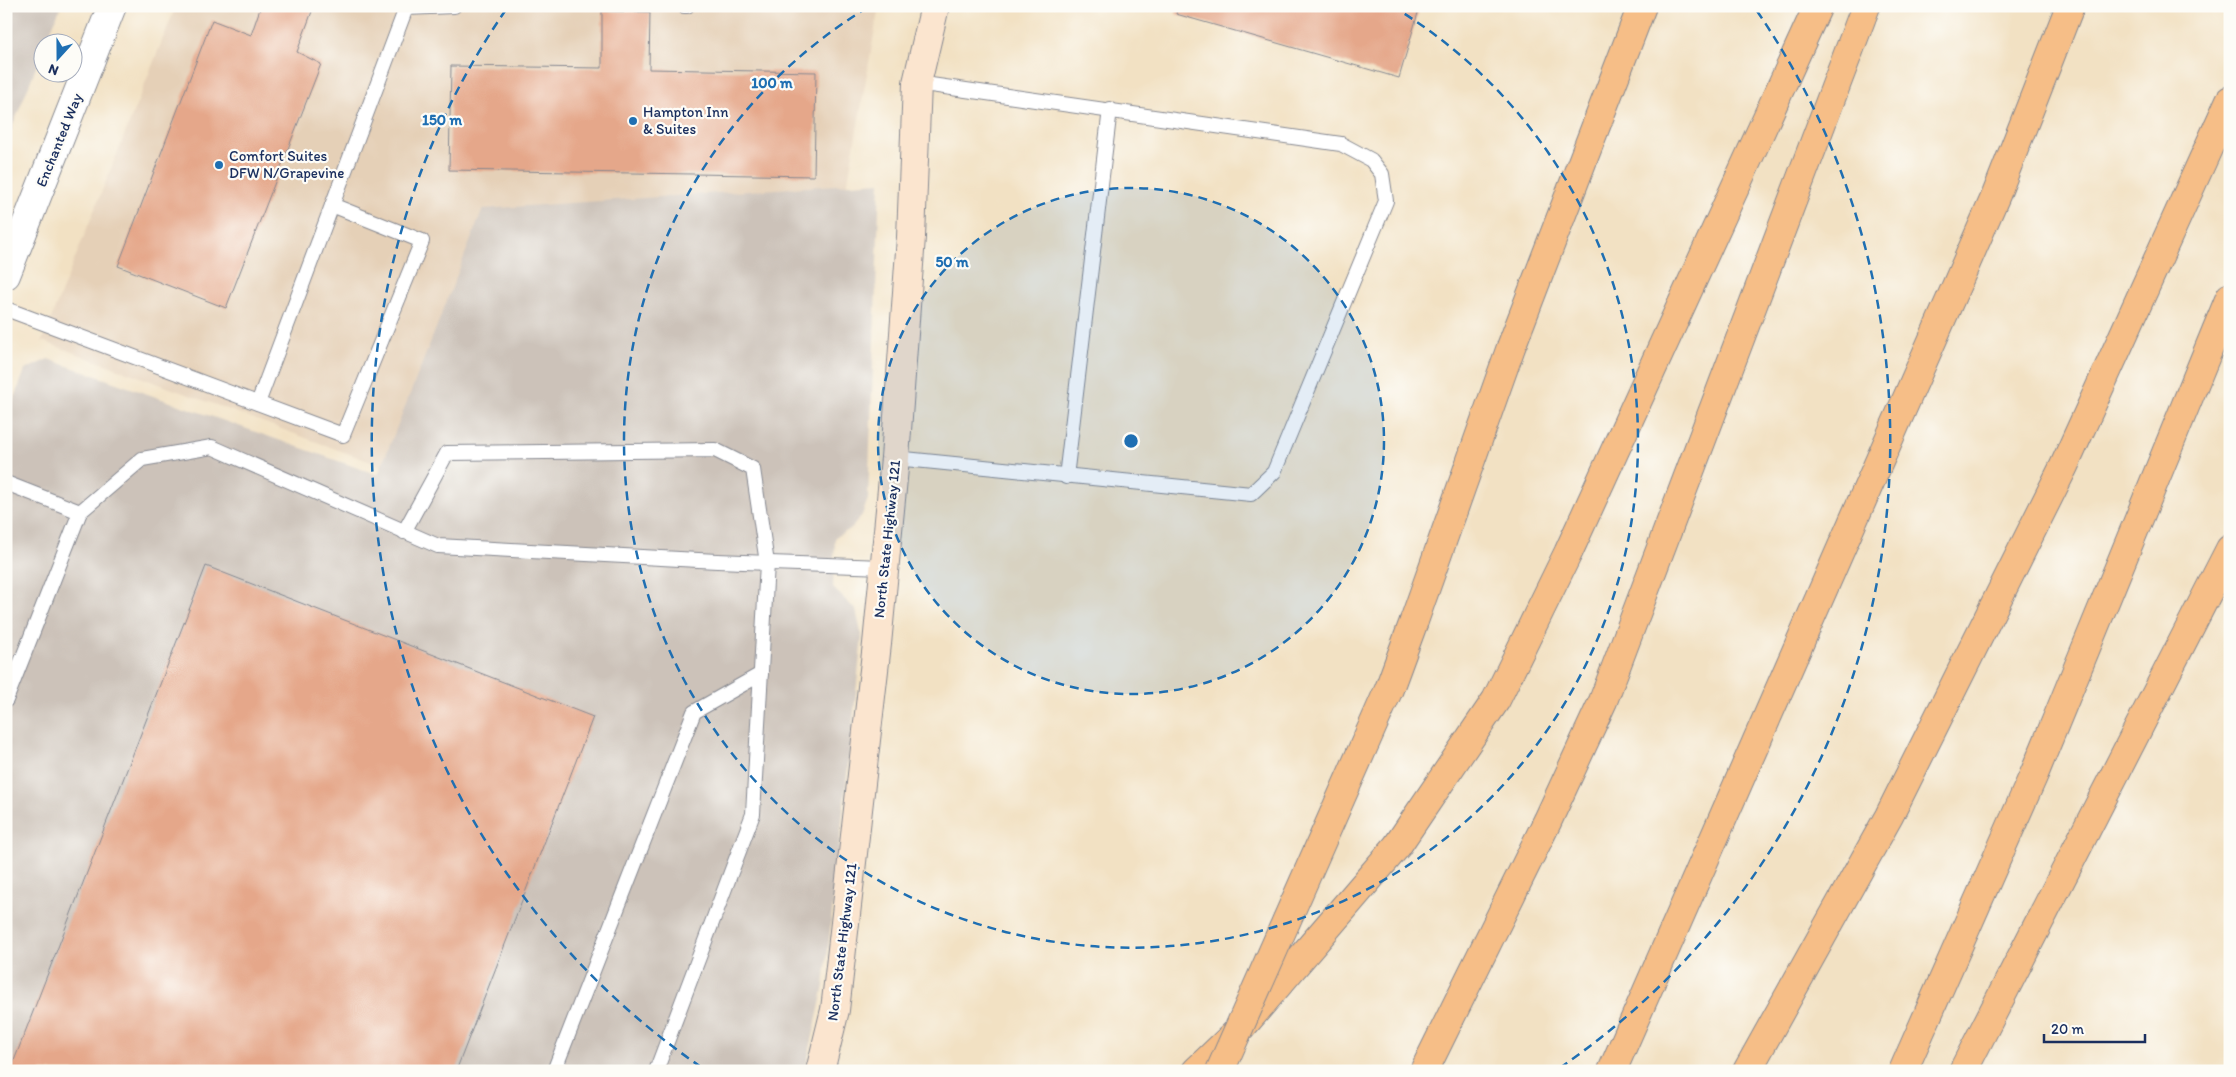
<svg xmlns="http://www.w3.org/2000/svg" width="2236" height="1077" viewBox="0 0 2236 1077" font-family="Itim,sans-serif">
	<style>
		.built { fill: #e5d0b7 }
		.industrial { fill: #ccc2b9 }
		.building { fill: #e5a78a }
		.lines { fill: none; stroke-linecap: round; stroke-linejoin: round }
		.service-casing { stroke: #868890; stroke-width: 16 }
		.minor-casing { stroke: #868890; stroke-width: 30 }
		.secondary-casing { stroke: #868890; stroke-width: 30 }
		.motorway-casing { stroke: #868890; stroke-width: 30 }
		.service { stroke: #fff; stroke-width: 14 }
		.minor { stroke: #fff; stroke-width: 28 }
		.secondary { stroke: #fbe5cf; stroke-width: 28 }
		.motorway { stroke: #f6be87; stroke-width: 28 }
		.motorway-bridge-casing { stroke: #868890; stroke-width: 30; stroke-linecap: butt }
		.motorway-bridge { stroke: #f6be87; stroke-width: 28 }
		.ring { fill: none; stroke: #1f6fb2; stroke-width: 2.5; stroke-dasharray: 9 6 }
		.poi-dot { fill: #1f6fb2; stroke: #fdfcf7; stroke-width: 2 }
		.labels { text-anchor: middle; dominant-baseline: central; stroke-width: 4.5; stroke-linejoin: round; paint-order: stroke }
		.poi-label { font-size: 15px; fill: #1b2f5e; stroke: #fdfcf7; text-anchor: start }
		.street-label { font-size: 15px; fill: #1b2f5e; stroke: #fdfcf7 }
		.centre { fill: #1f6fb2; stroke: #fdfcf7; stroke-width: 2.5 }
		.ring-label { font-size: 15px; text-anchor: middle; font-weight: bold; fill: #1f6fb2; stroke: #fdfcf7; stroke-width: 4.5; stroke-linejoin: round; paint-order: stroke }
	</style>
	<rect width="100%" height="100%" fill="#fdfcf7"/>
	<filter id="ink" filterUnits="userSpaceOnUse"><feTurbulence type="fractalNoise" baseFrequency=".02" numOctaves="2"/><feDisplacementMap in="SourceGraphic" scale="10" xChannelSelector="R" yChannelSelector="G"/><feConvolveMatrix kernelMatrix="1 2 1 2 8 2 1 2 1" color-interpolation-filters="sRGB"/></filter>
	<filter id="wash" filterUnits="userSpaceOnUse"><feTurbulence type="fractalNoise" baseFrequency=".0096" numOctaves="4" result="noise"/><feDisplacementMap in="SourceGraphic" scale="20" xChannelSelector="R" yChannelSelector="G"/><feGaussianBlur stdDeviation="1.12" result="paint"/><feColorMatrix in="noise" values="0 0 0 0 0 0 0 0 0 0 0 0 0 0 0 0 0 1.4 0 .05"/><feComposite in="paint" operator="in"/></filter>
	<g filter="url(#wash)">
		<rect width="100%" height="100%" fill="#f2e1c3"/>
		<!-- built -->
		<polygon class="built" points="176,6 879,6 843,209 476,230 382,466 42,341"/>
		<!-- industrial -->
		<g class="industrial">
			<polygon points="6,6 61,6 46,42 42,42 42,52 6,143"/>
			<polygon points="880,182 868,499 862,515 851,529 835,537 833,588 856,610 862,637 824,986 805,1071 6,1071 6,420 25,370 48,359 378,475 483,209"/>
		</g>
		<g id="blocks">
			<!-- building -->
			<g class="building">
				<polygon points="261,6 314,6 297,52 321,64 226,308 118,266 212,20 251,35"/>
				<polygon points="1178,6 1420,6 1399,78 1176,14"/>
				<polygon points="602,11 650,12 649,69 816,72 814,176 449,170 451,66 602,68"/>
				<polygon points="206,566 593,717 456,1071 10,1071"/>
			</g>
		</g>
	</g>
	<g filter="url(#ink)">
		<use href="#blocks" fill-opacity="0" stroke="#868890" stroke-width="1"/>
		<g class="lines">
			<defs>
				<g id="service">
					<polyline points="684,6 687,6"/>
					<polyline points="406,8 454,6"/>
					<polyline points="6,309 343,435 422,241 332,205"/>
					<polyline points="258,403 406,8 403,6"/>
					<polyline points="895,458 1251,494 1274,472 1386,201 1382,174 1371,160 1341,144 917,83"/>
					<polyline points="1066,477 1110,109"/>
					<polyline points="6,483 80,512 142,459 212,447 438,546 717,561 884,567"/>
					<polyline points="404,532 447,453 715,450 753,469 767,563 753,814 656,1071"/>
					<polyline points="6,700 80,512"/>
					<polyline points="554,1071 694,712 761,674"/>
				</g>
				<polyline id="minor" points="6,275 112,6"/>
				<polyline id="secondary" points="820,1071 835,1010 877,644 895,458 911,237 917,83 935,6"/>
				<g id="motorway">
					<polyline points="1414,621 1511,347 1642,6"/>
					<polyline points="1196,1071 1241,1028 1397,846 1496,700 1568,553 1818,6"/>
					<polyline points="1424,1071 1548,820 1603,701 1866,6"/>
					<polyline points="1612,1071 1996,195 2070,6"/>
					<polyline points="1747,1071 1889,816 2064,466 2230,100"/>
					<polyline points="1903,1071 2035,772 2230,297"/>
					<polyline points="1963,1071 2230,549"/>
				</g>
			</defs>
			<!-- service casing -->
			<use href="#service" class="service-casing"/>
			<!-- minor casing -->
			<use href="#minor" class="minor-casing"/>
			<!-- secondary casing -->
			<use href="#secondary" class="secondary-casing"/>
			<!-- motorway casing -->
			<use href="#motorway" class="motorway-casing"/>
			<!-- service -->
			<use href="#service" class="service"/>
			<!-- minor -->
			<use href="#minor" class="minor"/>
			<!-- secondary -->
			<use href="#secondary" class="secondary"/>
			<!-- motorway -->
			<use href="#motorway" class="motorway"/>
			<defs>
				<polyline id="motorway-bridge" points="1220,1071 1389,689 1414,621"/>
			</defs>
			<!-- motorway-bridge casing -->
			<use href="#motorway-bridge" class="motorway-bridge-casing"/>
			<!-- motorway-bridge -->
			<use href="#motorway-bridge" class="motorway-bridge"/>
		</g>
	</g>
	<!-- distance rings -->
	<circle cx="1131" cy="441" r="253" fill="#1f6fb2" fill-opacity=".12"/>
	<g class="ring">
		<circle cx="1131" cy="441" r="253"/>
		<path d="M1392 6A507 507 0 1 1 870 6"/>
		<path d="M701 1067A760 760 0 0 1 505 11M1757 11A760 760 0 0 1 1561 1067"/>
	</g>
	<!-- markers -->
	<g class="poi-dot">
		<circle cx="633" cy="121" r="5"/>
		<circle cx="219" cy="165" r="5"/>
	</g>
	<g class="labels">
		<!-- poi labels -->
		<g class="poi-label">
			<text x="643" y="112">Hampton Inn<tspan x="643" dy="17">&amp; Suites</tspan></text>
			<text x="229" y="156">Comfort Suites<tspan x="229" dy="17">DFW N/Grapevine</tspan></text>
		</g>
		<!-- street labels -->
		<g class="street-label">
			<text transform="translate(59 140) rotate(-68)">Enchanted Way</text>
			<text transform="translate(887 539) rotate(-84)">North State Highway 121</text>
			<text transform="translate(842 942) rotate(-83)">North State Highway 121</text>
		</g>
	</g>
	<circle cx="1131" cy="441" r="8" class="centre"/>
	<g class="ring-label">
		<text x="772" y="88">100 m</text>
		<text x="442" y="125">150 m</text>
		<text x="952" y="267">50 m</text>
	</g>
	<!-- margin -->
	<rect width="2236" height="1077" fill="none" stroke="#fdfcf7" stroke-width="25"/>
	<!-- north arrow -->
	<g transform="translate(58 58) rotate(201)"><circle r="24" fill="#fdfcf7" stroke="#a3aaba"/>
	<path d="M0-4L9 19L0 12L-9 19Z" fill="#1f6fb2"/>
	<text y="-8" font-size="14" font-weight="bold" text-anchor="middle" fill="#1b2f5e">N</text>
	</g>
	<!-- scale -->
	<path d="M2044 1034v8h101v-8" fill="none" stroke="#1b2f5e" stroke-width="2.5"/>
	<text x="2051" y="1034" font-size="15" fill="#1b2f5e" stroke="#fdfcf7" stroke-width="4" paint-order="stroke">20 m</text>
</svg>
